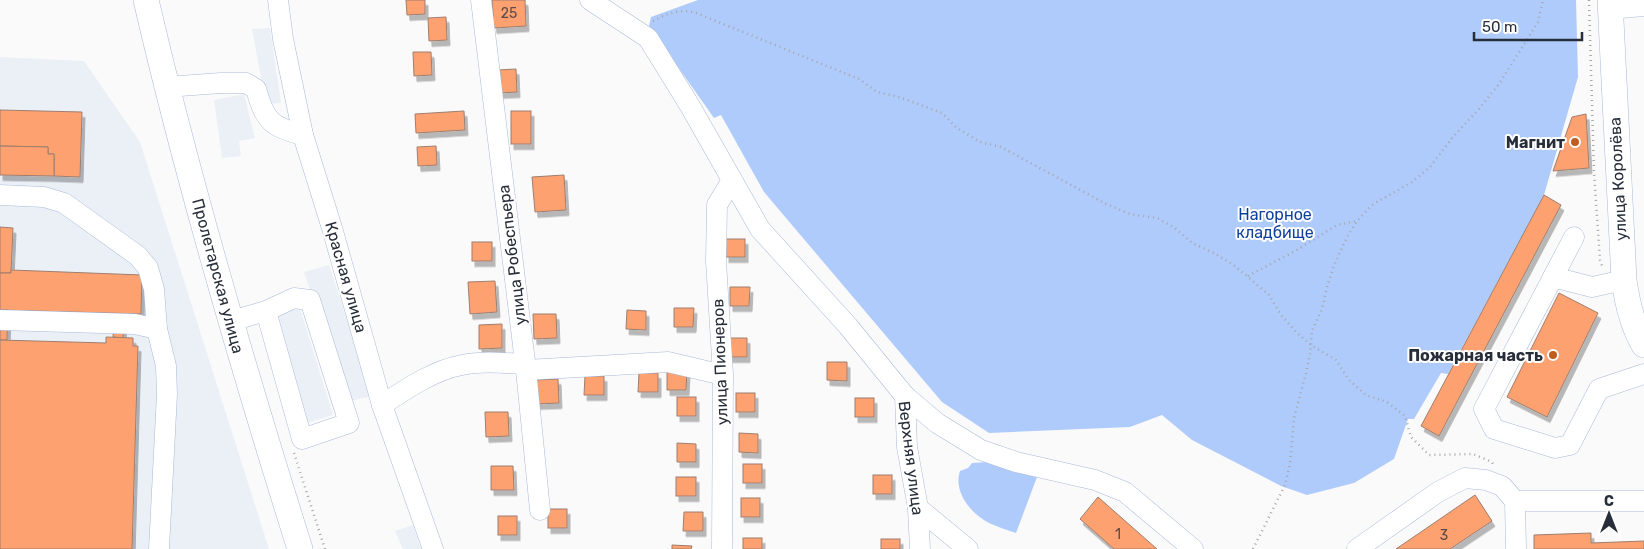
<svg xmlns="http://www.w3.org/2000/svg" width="1644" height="549" viewBox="0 0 1644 549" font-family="Rubik,sans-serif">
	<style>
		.built { fill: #ebf0f7 }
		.green { fill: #afcbfb }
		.building { fill: #fda170; stroke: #9e7e6e; filter: url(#shadow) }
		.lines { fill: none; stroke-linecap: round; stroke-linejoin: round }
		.minor-casing { stroke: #a9bad8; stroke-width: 21 }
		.major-casing { stroke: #a9bad8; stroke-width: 26 }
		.path { stroke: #a4a7ab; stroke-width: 2.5; stroke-dasharray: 1 4; stroke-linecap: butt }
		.minor { stroke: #fff; stroke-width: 20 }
		.major { stroke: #fff; stroke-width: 25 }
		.poi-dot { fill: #c05e20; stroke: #fff; stroke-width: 2 }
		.labels { text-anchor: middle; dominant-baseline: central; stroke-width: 4; stroke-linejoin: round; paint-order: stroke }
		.number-label { font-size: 14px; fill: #5c4b47 }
		.poi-label { font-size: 16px; font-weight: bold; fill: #272e39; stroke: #fff; text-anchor: end }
		.street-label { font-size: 16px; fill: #272e39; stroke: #fff }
		.park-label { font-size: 16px; fill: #0d409b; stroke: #fff }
	</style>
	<defs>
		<filter id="shadow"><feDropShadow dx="3" dy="5.5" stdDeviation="0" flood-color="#0004"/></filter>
	</defs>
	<rect width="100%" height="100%" fill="#fafafa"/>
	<!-- built -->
	<g class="built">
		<polygon points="270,28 281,103 266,104 252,29"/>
		<polygon points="0,57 84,61 140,142 269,549 0,549"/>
		<polygon points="244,94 255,138 239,141 241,156 222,158 214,100"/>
		<polygon points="329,265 372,396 346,402 304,272"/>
		<polygon points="299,305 333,415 304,424 272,314"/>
		<polygon points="413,525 421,549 403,549 395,531"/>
	</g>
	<!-- green -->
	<g class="green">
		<polygon points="698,0 1576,0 1578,77 1544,195 1448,374 1441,373 1414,419 1408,419 1394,459 1354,483 1307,495 1281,486 1192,440 1162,415 1130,427 989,433 942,402 764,192 721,115 714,118 649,26 651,17"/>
		<path d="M989 462 1037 477 1016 533C1007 530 998 527 989 523 971 514 953 492 960 471L968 468 972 463Z"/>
	</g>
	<!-- building -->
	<g class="building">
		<polygon points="406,0 425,0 425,14 407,15"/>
		<polygon points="492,0 525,0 526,26 494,28"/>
		<polygon points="446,17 447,40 429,41 428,18"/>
		<polygon points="413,52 431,52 432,75 414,76"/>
		<polygon points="516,69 517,92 498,93 498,70"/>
		<polygon points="0,110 82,112 80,177 54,176 54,154 48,154 48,147 0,146"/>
		<polygon points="464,111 465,130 416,133 415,114"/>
		<rect x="511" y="111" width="20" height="33"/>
		<polygon points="1586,114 1589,168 1553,171 1572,117"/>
		<polygon points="0,146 48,147 48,154 54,154 54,176 0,175"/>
		<polygon points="436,146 437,165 418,166 417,147"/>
		<polygon points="564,175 566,210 535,212 532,177"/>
		<polygon points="1544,195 1561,205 1439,436 1421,426"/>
		<polygon points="0,227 13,228 11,273 0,273"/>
		<rect x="726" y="239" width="19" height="18"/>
		<rect x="472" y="242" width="20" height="19"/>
		<polygon points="11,270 142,275 141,314 0,310 0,273 11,273"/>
		<polygon points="495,281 497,312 470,314 468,282"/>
		<polygon points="730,287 750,287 749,306 730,306"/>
		<polygon points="1559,293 1598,313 1547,417 1507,397"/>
		<polygon points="674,308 694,308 693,327 674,327"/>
		<polygon points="0,310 8,310 7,340 0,340"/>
		<polygon points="627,310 646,311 646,330 626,329"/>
		<polygon points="114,314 124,314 123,338 113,337"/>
		<polygon points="533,314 556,314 557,338 534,339"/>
		<polygon points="502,324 502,348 479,349 479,325"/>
		<polygon points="106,337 133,338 133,346 138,346 132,549 0,549 0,340 106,343"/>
		<polygon points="728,338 747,338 747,357 727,357"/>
		<polygon points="827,362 847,362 847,381 827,380"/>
		<polygon points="667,371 687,371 686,390 667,390"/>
		<polygon points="639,373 658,373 658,392 638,392"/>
		<polygon points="585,376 604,376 604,395 584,395"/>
		<polygon points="558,379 559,403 536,404 535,380"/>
		<rect x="736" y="393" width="19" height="19"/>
		<rect x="677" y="397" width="19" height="19"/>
		<rect x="855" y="398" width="19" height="19"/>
		<polygon points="485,412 508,412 509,436 486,437"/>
		<polygon points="739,433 758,434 758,453 739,452"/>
		<polygon points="677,443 696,444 696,462 677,462"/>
		<rect x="743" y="464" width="19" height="19"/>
		<polygon points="491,466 513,466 514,490 491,490"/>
		<rect x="873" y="475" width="19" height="19"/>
		<rect x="676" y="477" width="20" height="19"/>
		<polygon points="1475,495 1492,521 1450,549 1396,549"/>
		<polygon points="1098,497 1157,549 1114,549 1080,519"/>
		<rect x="741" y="498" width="19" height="19"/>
		<rect x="548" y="509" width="19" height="19"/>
		<polygon points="684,512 703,512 703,531 683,531"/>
		<rect x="498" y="516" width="19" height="19"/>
		<polygon points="1591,533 1591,543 1644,541 1644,549 1534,549 1534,535"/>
		<rect x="743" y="538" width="19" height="11"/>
		<rect x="881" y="539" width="19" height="10"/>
		<polygon points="672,545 692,546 691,549 672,549"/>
	</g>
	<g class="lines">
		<defs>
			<g id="minor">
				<polyline points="278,0 283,39 303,135 332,228 382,405 433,549"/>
				<polyline points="481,0 526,370 540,510"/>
				<polyline points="590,0 648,38 690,106 760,229 848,326 905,396 907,447 918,508 920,549"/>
				<polyline points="1610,9 1644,6"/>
				<path d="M166 87 221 83H246L256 89C265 121 271 127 303 135"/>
				<polyline points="0,195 44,197 64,203 138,256 148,268 154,289 157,329 166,366 167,394 159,549"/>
				<polyline points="1574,237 1484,409 1494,429 1555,448 1570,445 1599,389 1644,374"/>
				<polyline points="1553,277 1592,287 1624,280"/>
				<polyline points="0,320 135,324 157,329"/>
				<polyline points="231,321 266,311 294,298 310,300 349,423 302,439 266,311"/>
				<polyline points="526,370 668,362 723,375"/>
				<polyline points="905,396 937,423 981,450 1016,462 1095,480 1125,492 1193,549"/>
				<path d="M382 405C406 389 434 370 462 365 483 361 504 363 525 364"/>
				<polyline points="1515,501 1644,501"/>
				<polyline points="918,508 968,549"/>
				<polyline points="722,549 723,375 716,261 717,205 732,180"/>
				<polyline points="1357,549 1438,492 1465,478 1486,480 1502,486 1515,501 1516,549"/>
			</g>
			<g id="major">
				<path d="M146 0C189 185 243 368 300 549"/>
				<path d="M1610 0 1624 280C1627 302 1632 325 1644 345"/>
			</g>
		</defs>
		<!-- minor casing -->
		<use href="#minor" class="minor-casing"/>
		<!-- major casing -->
		<use href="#major" class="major-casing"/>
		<!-- path -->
		<g class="path">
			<polyline points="1589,0 1594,173 1600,260 1603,269"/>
			<path d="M653 21C666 14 681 8 696 13L859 79 877 92 899 97 942 113 957 128 980 142 1001 147 1014 154 1106 204 1130 214 1157 218 1175 228 1192 243 1214 253 1235 266 1269 295 1281 315 1296 332 1311 345 1336 360 1349 380 1366 395 1387 402 1405 416 1411 437 1429 455 1473 454 1492 462 1493 464"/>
			<polyline points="1248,276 1297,250 1337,225 1357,221"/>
			<polyline points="294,453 325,549"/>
			<polyline points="1253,549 1285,485 1290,464 1294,418 1306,373 1310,354 1312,331 1322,309 1327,287 1335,263 1347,237 1357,221 1372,205 1412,182 1430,167 1452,138 1479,109 1499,84 1538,22 1543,0"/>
		</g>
		<!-- minor -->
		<use href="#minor" class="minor"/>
		<!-- major -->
		<use href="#major" class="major"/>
	</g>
	<!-- markers -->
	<g class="poi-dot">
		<circle cx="1575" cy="142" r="5"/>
		<circle cx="1553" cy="355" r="5"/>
	</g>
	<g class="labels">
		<!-- number labels -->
		<g class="number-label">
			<text x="509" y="13">25</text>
			<text x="1118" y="534">1</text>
			<text x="1444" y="535">3</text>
		</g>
		<!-- poi labels -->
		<g class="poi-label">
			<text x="1565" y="142">Магнит</text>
			<text x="1543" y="355">Пожарная часть</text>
		</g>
		<!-- street labels -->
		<g class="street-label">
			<text transform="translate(1618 179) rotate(-93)">улица Королёва</text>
			<text transform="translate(512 255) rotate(-97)">улица Робеспьера</text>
			<text transform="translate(218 276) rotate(75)">Пролетарская улица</text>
			<text transform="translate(346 277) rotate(74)">Красная улица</text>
			<text transform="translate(720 362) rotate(-92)">улица Пионеров</text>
			<text transform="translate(911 458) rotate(83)">Верхняя улица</text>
		</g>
		<!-- park labels -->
		<g class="park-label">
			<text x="1275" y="214">Нагорное<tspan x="1275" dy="18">кладбище</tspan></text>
		</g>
	</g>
	<!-- north arrow -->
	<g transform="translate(1609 514)" stroke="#ffffff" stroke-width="4" paint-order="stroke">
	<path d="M0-4L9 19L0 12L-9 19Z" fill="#272e39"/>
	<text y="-8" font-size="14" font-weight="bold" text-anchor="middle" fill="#272e39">С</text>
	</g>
	<!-- scale -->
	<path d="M1474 32v8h108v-8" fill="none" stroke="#272e39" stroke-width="2.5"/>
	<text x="1482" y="32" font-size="15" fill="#272e39" stroke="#ffffff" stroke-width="4" paint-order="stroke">50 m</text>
</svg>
